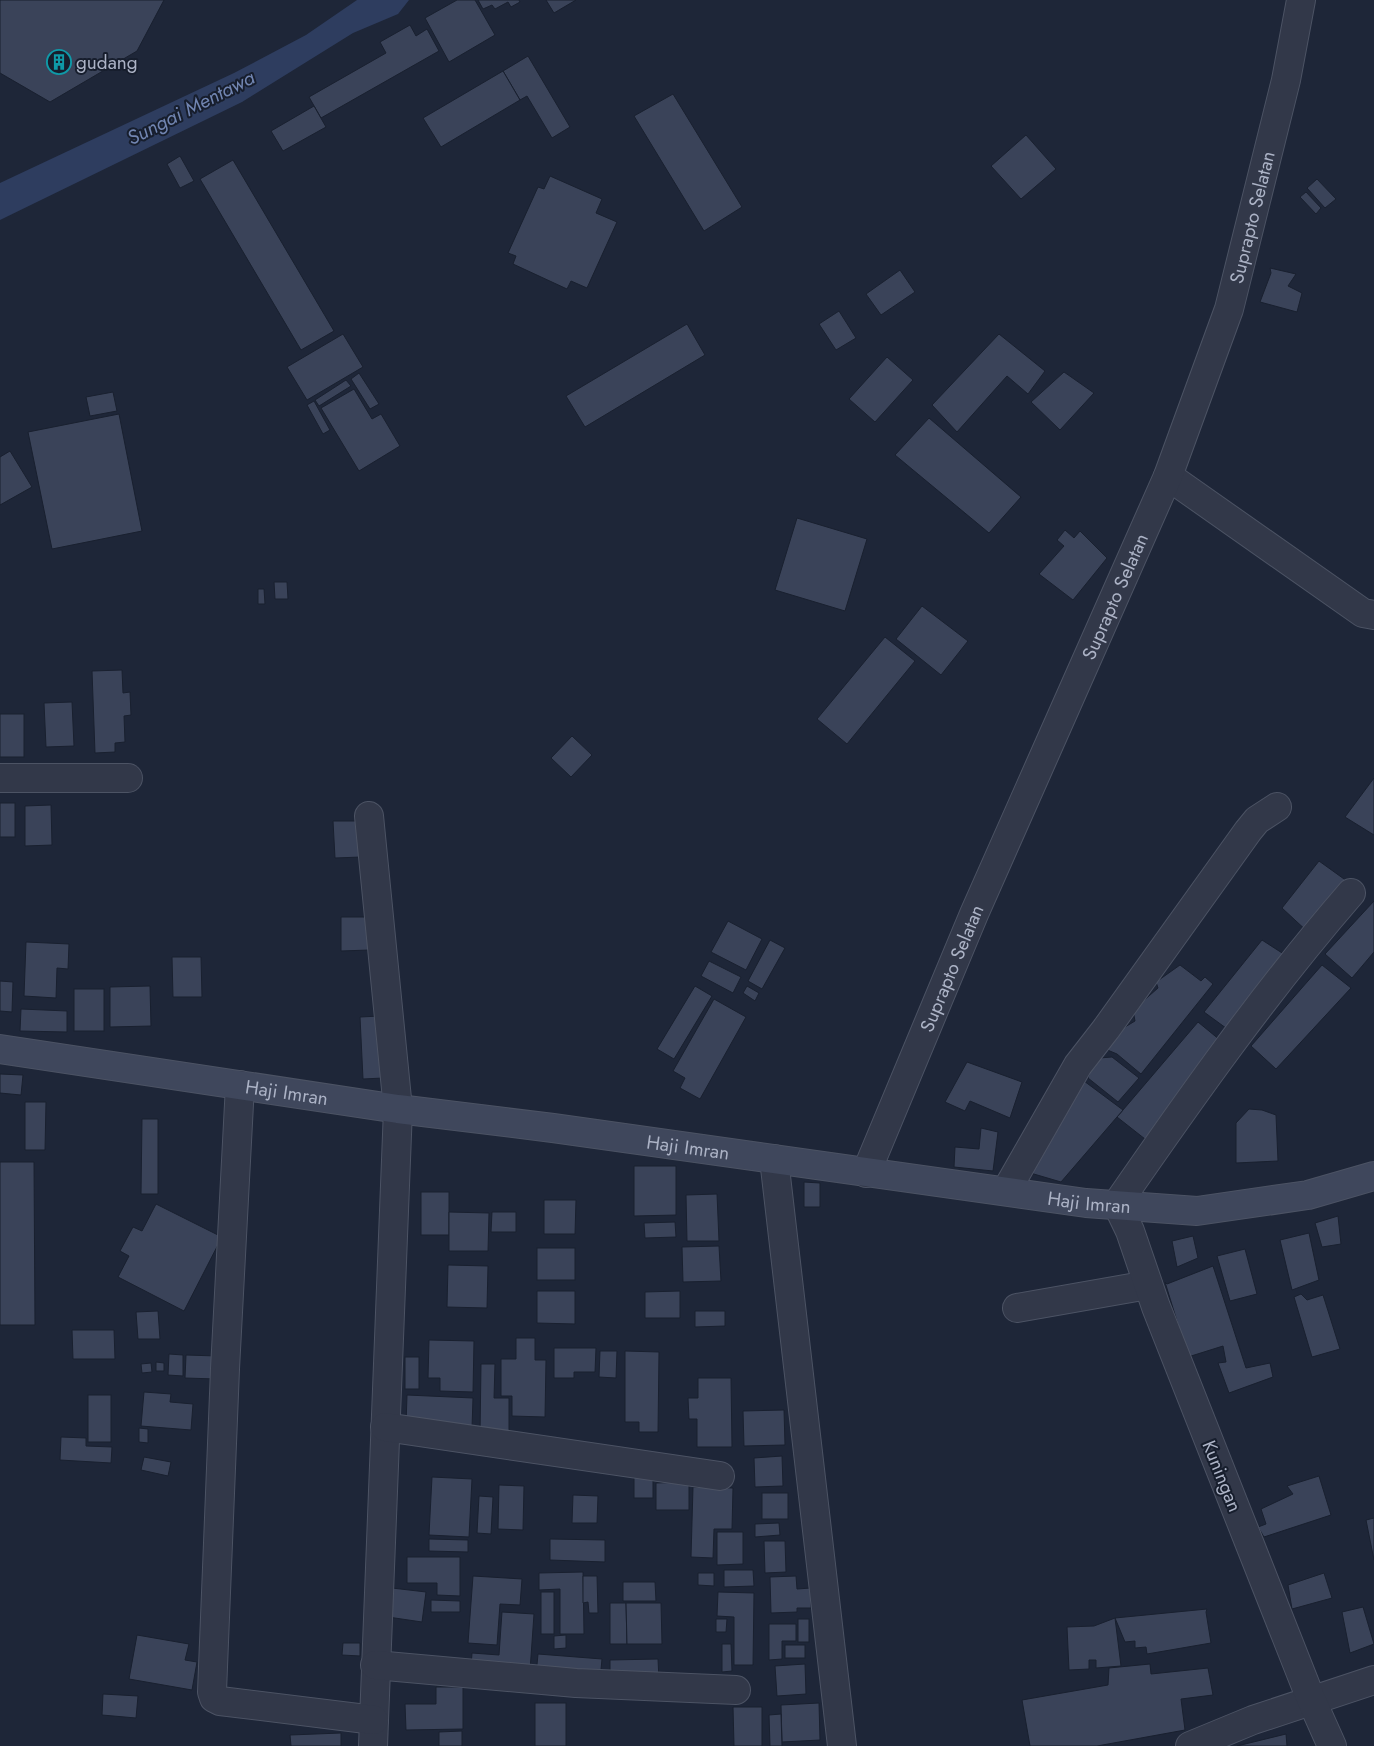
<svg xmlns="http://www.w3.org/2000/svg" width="1374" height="1746" viewBox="0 0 1374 1746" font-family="Jost,sans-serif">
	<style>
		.water { fill: #2e3d5f }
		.building { fill: #3a4359; stroke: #19202f }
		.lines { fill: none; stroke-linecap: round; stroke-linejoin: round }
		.street-casing { stroke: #4c5364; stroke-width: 30 }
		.secondary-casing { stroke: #4c5364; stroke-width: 30 }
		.street { stroke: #323849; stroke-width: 28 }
		.secondary { stroke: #3f475c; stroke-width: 28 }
		.labels { text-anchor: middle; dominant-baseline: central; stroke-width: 4; stroke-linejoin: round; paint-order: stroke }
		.poi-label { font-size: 19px; fill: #acb3c6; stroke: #171e2d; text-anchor: start }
		.street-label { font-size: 19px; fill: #acb3c6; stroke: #171e2d }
		.water-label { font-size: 20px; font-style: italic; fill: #7185b1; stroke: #171e2d }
	</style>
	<rect width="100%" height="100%" fill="#1e2638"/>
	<!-- water -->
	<polygon class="water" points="357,0 409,0 398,14 353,33 242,102 0,220 0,183 234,73 306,35"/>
	<!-- building -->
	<g class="building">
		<polygon points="0,0 164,0 137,51 50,102 0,73"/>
		<polygon points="457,0 475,0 495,35 449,62 425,18"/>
		<polygon points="478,0 519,0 520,2 511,7 508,2 495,9 492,5 483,9"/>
		<polygon points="546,0 576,0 554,13"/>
		<polygon points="410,25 416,36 427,29 439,51 321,118 309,97 386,53 380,42"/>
		<polygon points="528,56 570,127 552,138 527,96 520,100 503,71"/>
		<polygon points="503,71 520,100 441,147 423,118"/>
		<polygon points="673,94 742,207 704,231 634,116"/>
		<polygon points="314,106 326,127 283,151 271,131"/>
		<polygon points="1026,135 1056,169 1021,199 991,166"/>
		<polygon points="180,156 194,181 180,188 167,164"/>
		<polygon points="233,160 334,331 301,350 200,179"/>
		<polygon points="550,176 602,199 596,213 617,222 587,288 571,281 567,289 513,264 516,256 508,253 538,187 544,189"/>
		<polygon points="1317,179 1336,199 1325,208 1307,188"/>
		<polygon points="1306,192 1321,208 1316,214 1300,197"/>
		<polygon points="1270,268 1296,274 1288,286 1302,293 1297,312 1260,302 1271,273"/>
		<polygon points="900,270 915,292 881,315 866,294"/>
		<polygon points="839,311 856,338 836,350 819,324"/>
		<polygon points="687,324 705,355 585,427 566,396"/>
		<polygon points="343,334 363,367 307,400 287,367"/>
		<polygon points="999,334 1045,371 1028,394 1007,376 957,432 932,405"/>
		<polygon points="887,357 913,380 875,422 849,399"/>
		<polygon points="1064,372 1094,393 1060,430 1031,402"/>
		<polygon points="359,373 379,404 370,409 351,379"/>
		<polygon points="346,380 351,386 319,406 315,400"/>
		<polygon points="354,389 372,419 381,414 400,446 359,471 321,408"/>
		<polygon points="113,392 117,411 90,416 86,397"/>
		<polygon points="314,401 330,430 323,434 307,405"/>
		<polygon points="119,414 142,531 52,549 28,432"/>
		<polygon points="929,418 1021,497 989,533 895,455"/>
		<polygon points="10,451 32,487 0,505 0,457"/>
		<polygon points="797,518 867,539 845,611 775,590"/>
		<polygon points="1065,530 1074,538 1080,531 1107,558 1073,600 1039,574 1064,546 1057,540"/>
		<polygon points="274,582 287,582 288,599 275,599"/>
		<polygon points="258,589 264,589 265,604 258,604"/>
		<polygon points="922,606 968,641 941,675 896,639"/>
		<polygon points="885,637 915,661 847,744 817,719"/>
		<polygon points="122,670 123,693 130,692 131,715 124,716 125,742 115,743 115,752 95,753 92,671"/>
		<polygon points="72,702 74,746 46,747 44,703"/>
		<rect x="0" y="714" width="24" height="43"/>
		<polygon points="572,736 592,755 571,777 551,758"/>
		<polygon points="1374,778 1374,835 1345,817"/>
		<rect x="0" y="803" width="15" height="34"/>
		<polygon points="51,805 52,845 25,846 25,806"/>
		<polygon points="333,821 360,821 361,857 335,858"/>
		<polygon points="1319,861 1351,884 1309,933 1282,908"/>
		<polygon points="1374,901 1374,952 1352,978 1325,954"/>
		<polygon points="341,917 368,917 369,950 341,951"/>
		<polygon points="728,921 762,939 746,970 711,952"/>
		<polygon points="770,940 785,948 762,989 748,981"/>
		<polygon points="1262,940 1293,960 1230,1031 1204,1012"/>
		<polygon points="26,942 69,944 68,969 57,968 56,998 24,996"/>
		<polygon points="172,957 201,957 202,997 173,997"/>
		<polygon points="709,961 741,977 733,993 701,976"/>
		<polygon points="1180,965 1201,981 1205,977 1213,984 1141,1074 1117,1054 1105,1049 1120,1024 1125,1027 1135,1021 1133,1010 1158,988 1156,982"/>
		<polygon points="1322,965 1351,988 1276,1069 1251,1046"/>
		<polygon points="0,981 13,982 12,1012 0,1011"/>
		<polygon points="150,986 151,1026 110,1027 110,987"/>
		<polygon points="695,986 712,996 674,1059 657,1049"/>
		<polygon points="747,986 759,993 755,1001 743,993"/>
		<rect x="74" y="989" width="30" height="42"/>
		<polygon points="714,999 746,1017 700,1099 680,1088 685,1078 673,1071"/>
		<polygon points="21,1009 67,1011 67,1032 20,1031"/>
		<polygon points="380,1016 383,1078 363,1079 360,1017"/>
		<polygon points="1198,1022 1226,1045 1145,1139 1117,1117"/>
		<polygon points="1112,1057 1139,1078 1118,1102 1088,1078 1091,1068 1099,1058"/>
		<polygon points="967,1062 1022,1082 1010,1118 970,1101 965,1111 945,1102"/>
		<polygon points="0,1074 23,1075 21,1095 0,1093"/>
		<polygon points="1084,1081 1123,1110 1061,1182 1027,1172"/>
		<polygon points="25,1102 46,1102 45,1150 25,1150"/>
		<polygon points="1249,1109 1262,1110 1276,1115 1278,1161 1236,1163 1236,1123"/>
		<polygon points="142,1119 158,1119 158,1194 141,1194"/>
		<polygon points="981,1128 998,1132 993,1171 954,1167 955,1147 979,1149"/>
		<polygon points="0,1162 34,1162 35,1325 0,1325"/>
		<polygon points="634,1166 676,1166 676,1215 634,1216"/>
		<polygon points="804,1182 820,1183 820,1207 804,1207"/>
		<rect x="421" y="1192" width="28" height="43"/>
		<polygon points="717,1194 719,1241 687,1241 686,1195"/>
		<polygon points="544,1200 576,1200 575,1234 544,1234"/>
		<polygon points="156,1204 222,1237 184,1311 118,1277 129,1256 120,1251 133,1227 142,1231"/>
		<polygon points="449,1212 489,1213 488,1251 449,1251"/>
		<polygon points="492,1212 516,1212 516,1232 491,1232"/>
		<polygon points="1338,1216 1341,1244 1322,1247 1315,1223"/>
		<polygon points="675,1222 676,1237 645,1238 644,1223"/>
		<polygon points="1309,1233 1319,1280 1292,1290 1280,1240"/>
		<polygon points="1193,1236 1198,1258 1177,1267 1172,1241"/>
		<polygon points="719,1246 721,1281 683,1282 682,1247"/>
		<rect x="537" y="1248" width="38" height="32"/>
		<polygon points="1245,1249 1257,1294 1230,1301 1217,1256"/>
		<polygon points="448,1265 488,1266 487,1308 447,1307"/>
		<polygon points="1213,1266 1246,1368 1270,1363 1273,1377 1229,1393 1218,1363 1226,1362 1223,1346 1188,1357 1165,1282 1167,1284"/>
		<polygon points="537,1291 575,1291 575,1324 537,1323"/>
		<polygon points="680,1291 680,1318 645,1318 645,1292"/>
		<polygon points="1301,1294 1307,1300 1323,1295 1340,1349 1312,1357 1294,1297"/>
		<polygon points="158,1311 160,1339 138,1339 136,1312"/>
		<polygon points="695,1311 725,1311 725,1326 695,1327"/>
		<polygon points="72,1330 114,1330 115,1359 73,1359"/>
		<polygon points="516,1338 535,1338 535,1360 546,1360 545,1417 512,1416 512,1396 501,1396 501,1359 516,1359"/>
		<polygon points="429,1340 474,1341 473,1392 440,1391 440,1378 428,1378"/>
		<polygon points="554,1348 596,1348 595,1372 574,1372 574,1378 554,1378"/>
		<polygon points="600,1351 617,1351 616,1378 599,1377"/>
		<polygon points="625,1351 659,1352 658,1432 639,1432 639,1422 625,1422"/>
		<polygon points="169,1354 183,1355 183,1376 168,1375"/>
		<polygon points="186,1355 217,1356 216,1379 185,1378"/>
		<rect x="405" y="1357" width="14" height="32"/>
		<polygon points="156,1362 164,1363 164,1371 156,1371"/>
		<polygon points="151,1363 152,1372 142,1373 141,1364"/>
		<polygon points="481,1364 495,1364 494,1398 509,1398 509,1436 480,1435"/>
		<polygon points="698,1378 731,1378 732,1447 697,1447 697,1419 689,1419 688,1398 698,1398"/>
		<polygon points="144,1392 171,1394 170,1402 193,1404 191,1430 141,1426"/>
		<rect x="88" y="1395" width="23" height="47"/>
		<polygon points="407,1395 473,1398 472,1428 406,1425"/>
		<polygon points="784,1410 785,1445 744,1446 743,1411"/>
		<polygon points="139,1428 148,1429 148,1443 139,1442"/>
		<polygon points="61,1437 86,1438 86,1446 112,1447 111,1463 60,1460"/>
		<polygon points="782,1456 783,1486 755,1487 754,1458"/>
		<polygon points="144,1457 171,1462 168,1476 141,1470"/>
		<polygon points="1319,1476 1331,1515 1264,1537 1258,1527 1266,1524 1261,1509 1293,1494 1287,1486"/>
		<polygon points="432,1477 472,1479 469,1537 429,1535"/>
		<rect x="634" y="1477" width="19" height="21"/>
		<polygon points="689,1482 689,1510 656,1510 656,1483"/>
		<polygon points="499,1485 524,1486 523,1530 498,1529"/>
		<polygon points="693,1487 733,1488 732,1529 714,1529 713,1558 691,1557"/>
		<rect x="762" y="1493" width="26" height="26"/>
		<polygon points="573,1495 598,1496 597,1523 572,1523"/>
		<polygon points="479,1496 493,1497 491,1534 477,1533"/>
		<polygon points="1374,1518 1374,1560 1366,1520"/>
		<polygon points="779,1523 780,1535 755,1537 755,1524"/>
		<polygon points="717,1532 743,1532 743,1564 717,1565"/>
		<polygon points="429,1539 468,1540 468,1552 429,1551"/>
		<polygon points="550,1539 605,1540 605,1562 550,1560"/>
		<polygon points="764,1541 785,1541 786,1572 765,1573"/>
		<polygon points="407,1557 460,1557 460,1596 437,1595 437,1583 407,1583"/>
		<polygon points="724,1570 753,1570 754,1586 724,1587"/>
		<polygon points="583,1572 584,1634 560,1634 560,1589 539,1590 539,1573"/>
		<polygon points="698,1573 714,1573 714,1586 698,1585"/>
		<polygon points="1324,1573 1332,1598 1292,1609 1288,1585"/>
		<polygon points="473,1576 522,1579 520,1605 500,1604 497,1645 468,1643"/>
		<polygon points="583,1576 597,1576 598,1613 589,1613 588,1602 583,1603"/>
		<polygon points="796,1576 797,1589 811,1588 811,1608 797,1608 797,1612 771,1613 770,1577"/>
		<polygon points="623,1582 655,1582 656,1601 623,1601"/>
		<polygon points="392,1588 426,1592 422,1622 388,1617"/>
		<rect x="541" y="1592" width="13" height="42"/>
		<polygon points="718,1592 754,1593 753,1665 734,1665 734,1617 717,1616"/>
		<polygon points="431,1600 460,1601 460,1612 431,1612"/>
		<polygon points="610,1603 626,1603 627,1644 610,1644"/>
		<polygon points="626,1603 661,1603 662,1644 627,1644"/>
		<polygon points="1363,1607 1374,1644 1350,1653 1342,1612"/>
		<polygon points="1207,1609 1206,1612 1211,1643 1147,1654 1146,1647 1135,1648 1135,1641 1125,1642 1115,1618"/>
		<polygon points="502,1612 534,1614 530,1671 471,1667 472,1653 499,1655"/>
		<polygon points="1115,1618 1121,1666 1096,1668 1096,1660 1089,1660 1089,1669 1069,1670 1067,1627 1094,1626"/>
		<polygon points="716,1619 727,1619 726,1632 716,1632"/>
		<rect x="798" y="1619" width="11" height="23"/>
		<polygon points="769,1624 796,1624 796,1641 782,1641 782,1659 769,1660"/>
		<polygon points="137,1635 189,1644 185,1660 197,1662 192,1690 129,1679"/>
		<polygon points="566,1635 566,1648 554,1649 554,1636"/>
		<polygon points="343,1643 360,1643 360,1656 342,1655"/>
		<polygon points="722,1644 731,1644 732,1671 722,1672"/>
		<rect x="785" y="1645" width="20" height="13"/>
		<polygon points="538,1654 602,1659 600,1680 536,1675"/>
		<polygon points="658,1659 659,1680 610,1681 610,1660"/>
		<polygon points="805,1664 806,1694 777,1696 775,1666"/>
		<polygon points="1150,1664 1151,1674 1208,1668 1213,1695 1181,1699 1185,1730 1097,1746 1030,1746 1022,1700 1108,1685 1109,1668"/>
		<polygon points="436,1687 463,1687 463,1729 406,1730 405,1704 436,1704"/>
		<polygon points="103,1694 138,1696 136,1718 102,1715"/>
		<rect x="535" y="1703" width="31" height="43"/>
		<polygon points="819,1703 820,1740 782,1742 781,1705"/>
		<polygon points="733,1707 762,1707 762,1746 734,1746"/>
		<polygon points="781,1714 782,1746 770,1746 769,1715"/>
		<polygon points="462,1731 462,1746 439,1746 439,1732"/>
		<polygon points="341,1733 341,1746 291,1746 290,1735"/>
		<polygon points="1286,1734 1287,1746 1237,1746"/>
	</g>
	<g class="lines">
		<defs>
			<g id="street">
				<polyline points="1168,476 1363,613 1374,615"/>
				<polyline points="0,778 128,778"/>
				<polyline points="369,816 398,1109 373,1746"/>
				<polyline points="240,1085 225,1369 212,1692 214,1698 220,1701 374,1720"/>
				<polyline points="774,1159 842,1746"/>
				<path id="s1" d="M866 1173 974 914 1168 476 1229 309 1286 80 1301 0"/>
				<polyline points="1006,1191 1078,1065 1106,1029 1248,831 1257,820 1277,807"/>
				<polyline points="1017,1308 1148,1285"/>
				<polyline points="385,1427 720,1476"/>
				<polyline points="375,1665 576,1683 736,1690"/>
				<polyline points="1190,1746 1253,1720 1374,1680"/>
				<path d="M1332 1746 1311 1699 1156 1307 1130 1231 1117 1204C1191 1097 1266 991 1351 893"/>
			</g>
			<g id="secondary">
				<path id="s2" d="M0 1049 398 1109 553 1128 1086 1203 1197 1211 1308 1195 1374 1176"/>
			</g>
		</defs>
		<!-- street casing -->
		<use href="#street" class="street-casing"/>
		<!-- secondary casing -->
		<use href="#secondary" class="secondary-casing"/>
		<!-- street -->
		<use href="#street" class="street"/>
		<!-- secondary -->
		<use href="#secondary" class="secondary"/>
	</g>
	<!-- icons -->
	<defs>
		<symbol id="building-ring" viewBox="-11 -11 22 22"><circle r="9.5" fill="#171e2d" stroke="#0f9aa8" stroke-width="1.5"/><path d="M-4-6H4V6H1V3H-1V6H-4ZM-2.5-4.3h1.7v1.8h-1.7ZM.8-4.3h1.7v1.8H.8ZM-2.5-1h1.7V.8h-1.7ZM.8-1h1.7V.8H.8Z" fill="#0f9aa8"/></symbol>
	</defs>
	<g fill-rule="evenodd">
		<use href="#building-ring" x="45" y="48" width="28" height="28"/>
	</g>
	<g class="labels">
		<!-- poi labels -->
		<g class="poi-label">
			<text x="76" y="62">gudang</text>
		</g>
		<!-- street labels -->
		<g class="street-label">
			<text stroke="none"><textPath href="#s1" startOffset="1032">Suprapto Selatan</textPath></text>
			<text stroke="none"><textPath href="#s1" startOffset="628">Suprapto Selatan</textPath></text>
			<text stroke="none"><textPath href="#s1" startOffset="222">Suprapto Selatan</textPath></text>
			<text stroke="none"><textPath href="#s2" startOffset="290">Haji Imran</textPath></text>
			<text stroke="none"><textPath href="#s2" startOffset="695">Haji Imran</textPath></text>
			<text stroke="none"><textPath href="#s2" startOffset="1100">Haji Imran</textPath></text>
			<text transform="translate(1222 1476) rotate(68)">Kuningan</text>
		</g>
		<!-- water labels -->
		<g class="water-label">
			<text transform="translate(191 108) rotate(-27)">Sungai Mentawa</text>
		</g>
	</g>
</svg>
